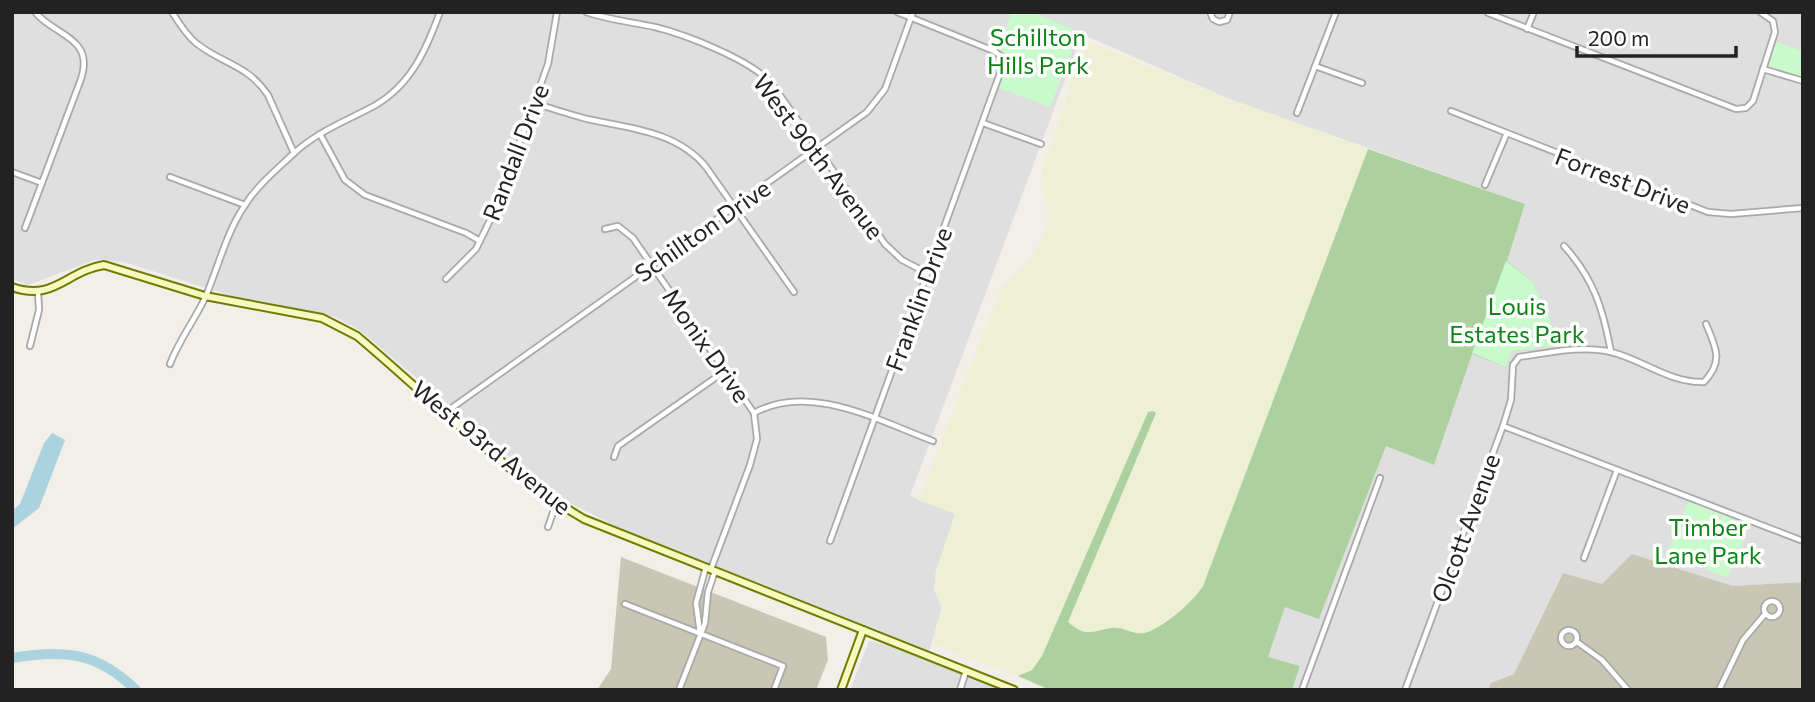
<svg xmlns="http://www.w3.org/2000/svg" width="1815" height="702" viewBox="0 0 1815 702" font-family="Commissioner,sans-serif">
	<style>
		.residential { fill: #e0dfdf }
		.construction { fill: #c7c7b4 }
		.farmland { fill: #eef0d5 }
		.forest { fill: #add19e }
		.park { fill: #c8facc }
		.water { fill: #aad3df }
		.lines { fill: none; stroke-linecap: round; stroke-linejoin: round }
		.river { stroke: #aad3df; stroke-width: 10 }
		.street-casing { stroke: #a9a9a9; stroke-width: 8 }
		.secondary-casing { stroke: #707d05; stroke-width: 10 }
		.street { stroke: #fff; stroke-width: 4.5 }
		.secondary { stroke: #f7fabf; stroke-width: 6 }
		.labels { text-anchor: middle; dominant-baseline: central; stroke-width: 7; stroke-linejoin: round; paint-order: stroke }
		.park-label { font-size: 24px; fill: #0c8416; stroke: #fff }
		.street-label { font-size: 24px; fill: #222; stroke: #fff }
	</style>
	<rect width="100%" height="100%" fill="#f2efe9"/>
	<!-- residential -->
	<g class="residential">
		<polygon points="12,12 1803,12 1803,582 1733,586 1632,554 1602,584 1563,573 1514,674 1492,683 1488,690 1292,690 1300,666 1268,657 1285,606 1319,619 1386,446 1434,465 1472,353 1558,345 1550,319 1532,281 1506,261 1525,204 1227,98 1082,34 910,496 956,514 936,571 934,590 942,607 929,652 634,535 554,495 361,331 336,317 235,297 124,262 94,260 28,285 12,279"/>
		<polygon points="869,641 889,645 1006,690 850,690"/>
	</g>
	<!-- construction -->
	<g class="construction">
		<polygon points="1632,554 1733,586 1803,582 1803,690 1488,690 1491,683 1514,674 1563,573 1602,584"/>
		<polygon points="621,557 826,637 828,660 816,690 597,690 611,669"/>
	</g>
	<!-- farmland -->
	<polygon class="farmland" points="1086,41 1227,98 1368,149 1203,586 1198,595 1157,629 1144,633 1132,633 1117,627 1090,634 1077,630 1068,622 1156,414 1153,411 1148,412 1042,656 1032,670 1018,676 979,663 933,643 942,607 934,590 936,571 955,514 918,500 1001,289 1035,252 1047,228 1048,214 1047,202 1041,191 1041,173"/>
	<!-- forest -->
	<path class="forest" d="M1368 149 1525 204 1507 261 1532 281 1550 319 1558 346 1512 351 1506 367 1472 354 1434 465 1386 446 1319 619 1285 607 1268 657 1300 666 1292 690H1050L1018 676 1032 670 1042 656 1148 412 1153 411 1156 413 1068 622C1087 638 1091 631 1112 628 1123 626 1132 635 1144 633 1161 630 1194 601 1203 586Z"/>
	<!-- park -->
	<g class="park">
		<polygon points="1012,12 1031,12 1079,32 1050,107 999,88 1008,60 1004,52 998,48"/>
		<polygon points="1776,42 1803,51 1803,78 1769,67"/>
		<polygon points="1506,261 1532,281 1550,319 1558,346 1512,351 1506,367 1472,353"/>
		<polygon points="1688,501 1749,525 1728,578 1667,554"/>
	</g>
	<!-- water -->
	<polygon class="water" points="52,433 65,440 39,508 12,529 12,511 20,504 44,443"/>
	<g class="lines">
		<!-- river -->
		<path class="river" d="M12 658C64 649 97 652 136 690"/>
		<defs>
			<g id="street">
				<path d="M172 12C179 23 186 35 196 43 222 64 247 64 268 95L294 153"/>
				<path d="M586 12C609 20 632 22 655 27 687 35 751 60 772 84L885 244 902 260 927 273"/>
				<polyline points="1210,12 1213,19 1219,22 1227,20 1230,12"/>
				<polyline points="1488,13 1736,109 1746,108 1753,101 1775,32 1773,21 1760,12"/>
				<polyline points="1527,29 1534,12"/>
				<polyline points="1315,66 1362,83"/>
				<polyline points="1763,69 1803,81"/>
				<path d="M535 103C552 109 569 114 587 119 628 128 677 131 706 167L794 292"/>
				<polyline points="1451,111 1708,212 1731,214 1803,208"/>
				<polyline points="1297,113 1336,12"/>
				<polyline points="983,123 1041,144"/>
				<polyline points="320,134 345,180 365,195 466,233 480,241"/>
				<polyline points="12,172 42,183"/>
				<polyline points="170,177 245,205"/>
				<polyline points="1485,185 1506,135"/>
				<path d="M25 228 81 79C95 37 54 36 35 12"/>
				<polyline points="605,229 618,226 633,238 754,413 757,439 750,465 711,569"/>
				<path d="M1564 246C1594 279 1603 309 1611 352"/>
				<polyline points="446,279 476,249 496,208 548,64 557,12"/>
				<polyline points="30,346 39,310 38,292"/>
				<path d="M170 364C179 340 194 321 205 298 218 268 226 233 245 205 257 186 276 170 292 155 316 132 346 121 374 106 411 85 426 50 440 12"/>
				<polyline points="446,412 867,112 885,89 913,12"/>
				<path d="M754 413C810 382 879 421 933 441"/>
				<polyline points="1503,426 1803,541"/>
				<polyline points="614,457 618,446 725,371"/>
				<polyline points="548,527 556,504"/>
				<polyline points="830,541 1003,65 1002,57 994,51 897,12"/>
				<polyline points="1584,558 1617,470"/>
				<circle cx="1772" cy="609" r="8"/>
				<polyline points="625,604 783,666 774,690"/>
				<circle cx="1569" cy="638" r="8"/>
				<polyline points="700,633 696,603 706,567"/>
				<polyline points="1577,642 1602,660 1628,690"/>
				<polyline points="679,690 705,623 708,592 715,571"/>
				<polyline points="960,690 966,671"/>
				<polyline points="1302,690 1380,478"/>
				<path d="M1405 690 1503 426 1511 400 1513 365 1519 357C1549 353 1582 345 1611 352 1644 360 1669 383 1704 382 1724 361 1716 348 1706 324"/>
				<polyline points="1719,690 1743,640 1765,614"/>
			</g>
			<g id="secondary">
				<path d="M12 287C54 302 66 271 104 265L205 296 322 318 357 336C431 398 500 470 584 519L1014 690"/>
				<polyline points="841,690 863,630"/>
			</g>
		</defs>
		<!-- street casing -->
		<use href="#street" class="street-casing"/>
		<!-- secondary casing -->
		<use href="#secondary" class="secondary-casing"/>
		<!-- street -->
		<use href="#street" class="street"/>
		<!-- secondary -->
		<use href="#secondary" class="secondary"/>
	</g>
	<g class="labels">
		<!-- park labels -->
		<g class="park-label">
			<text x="1038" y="36">Schillton<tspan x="1038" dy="28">Hills Park</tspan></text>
			<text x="1517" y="305">Louis<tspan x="1517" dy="28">Estates Park</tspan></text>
			<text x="1708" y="526">Timber<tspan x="1708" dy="28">Lane Park</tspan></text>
		</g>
		<!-- street labels -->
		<g class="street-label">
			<text transform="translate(515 152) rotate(-69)">Randall Drive</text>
			<text transform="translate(819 156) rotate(53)">West 90th Avenue</text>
			<text transform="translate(1623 180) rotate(21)">Forrest Drive</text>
			<text transform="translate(702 230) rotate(-35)">Schillton Drive</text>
			<text transform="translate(918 299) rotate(-70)">Franklin Drive</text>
			<text transform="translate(707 345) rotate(55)">Monix Drive</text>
			<text transform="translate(492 447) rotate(39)">West 93rd Avenue</text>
			<text transform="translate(1465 528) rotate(-70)">Olcott Avenue</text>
		</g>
	</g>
	<!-- border -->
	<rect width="1815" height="702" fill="none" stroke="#222222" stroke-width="28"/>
	<!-- scale -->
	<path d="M1577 46v10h159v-10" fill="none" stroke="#222222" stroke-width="3.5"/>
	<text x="1588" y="46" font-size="21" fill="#222222" stroke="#ffffff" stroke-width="5" paint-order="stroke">200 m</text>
</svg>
